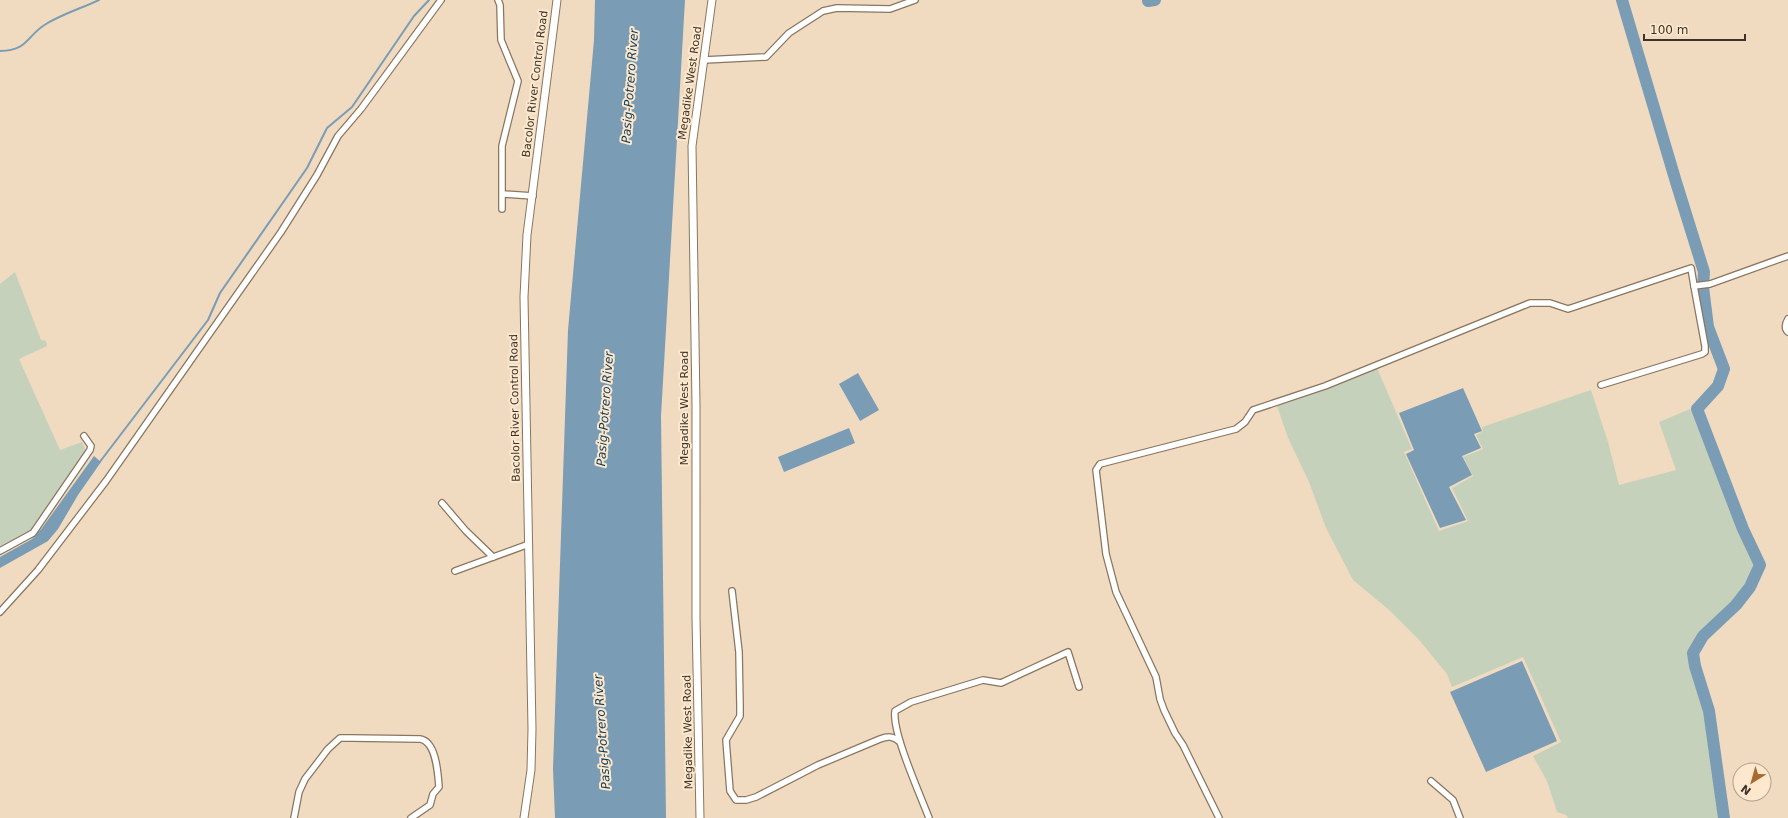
<svg xmlns="http://www.w3.org/2000/svg" width="1788" height="818" viewBox="0 0 1788 818" font-family="'DejaVu Sans',sans-serif">
	<style>
		.green { fill: #c6d1bb }
		.water { fill: #7a9cb5 }
		.lines { fill: none; stroke-linecap: round; stroke-linejoin: round }
		.stream { stroke: #7a9cb5; stroke-width: 2 }
		.river { stroke: #7a9cb5; stroke-width: 12 }
		.minor-casing { stroke: #89765f; stroke-width: 8 }
		.tertiary-casing { stroke: #89765f; stroke-width: 9 }
		.minor { stroke: #fff; stroke-width: 5.5 }
		.tertiary { stroke: #fff; stroke-width: 7 }
		.labels { text-anchor: middle; dominant-baseline: central; stroke-width: 4; stroke-linejoin: round; paint-order: stroke }
		.street-label { font-size: 11px; fill: #3c342a; stroke: #fde8ce }
		.water-label { font-size: 12px; font-style: italic; fill: #0f3a55; stroke: #fde8ce }
	</style>
	<rect width="100%" height="100%" fill="#f0dbc1"/>
	<!-- green -->
	<g class="green">
		<polygon points="15,272 41,340 46,341 47,346 19,359 60,450 82,442 86,452 44,516 29,533 0,550 0,284"/>
		<polygon points="1377,368 1412,449 1404,452 1439,531 1468,521 1452,488 1473,476 1463,457 1483,449 1476,435 1483,431 1482,427 1591,390 1608,442 1619,485 1676,470 1659,422 1690,409 1747,551 1755,566 1750,581 1735,604 1702,634 1691,653 1693,666 1708,712 1722,818 1568,818 1566,815 1557,812 1547,781 1533,756 1561,742 1523,657 1452,687 1447,674 1420,641 1388,609 1353,580 1326,528 1309,482 1288,438 1275,400 1326,387"/>
	</g>
	<!-- water -->
	<g class="water">
		<polygon points="595,0 685,0 661,416 666,818 555,818 553,769 568,330 594,40"/>
		<polygon points="858,373 879,410 860,421 839,384"/>
		<polygon points="1463,388 1482,431 1474,434 1481,448 1462,456 1472,475 1449,487 1466,520 1440,528 1406,454 1414,450 1399,413"/>
		<polygon points="849,428 855,443 784,472 778,457"/>
		<polygon points="94,456 101,462 78,495 58,529 48,541 0,568 0,557 32,539 42,528"/>
		<polygon points="1522,661 1557,741 1486,772 1450,692"/>
	</g>
	<g class="lines">
		<!-- stream -->
		<g class="stream">
			<path d="M0 51C28 51 26 36 46 24 62 14 82 8 99 0"/>
			<polyline points="99,463 208,320 220,293 307,168 327,128 352,107 414,16 429,0"/>
		</g>
		<!-- river -->
		<g class="river">
			<polyline points="1622,0 1676,182 1704,272 1703,287 1708,327 1724,369 1718,386 1697,409 1743,529 1760,565 1750,587 1736,605 1703,636 1693,653 1695,666 1709,711 1724,818"/>
			<polyline points="1148,1 1155,0"/>
		</g>
		<defs>
			<g id="minor">
				<polyline points="498,0 500,5 501,40 518,81 502,146 502,209"/>
				<polyline points="704,60 766,57 789,33 823,11 837,8 890,9 915,0"/>
				<polyline points="503,194 533,196"/>
				<path d="M1788 319C1785 324 1784 328 1788 332"/>
				<polyline points="1601,385 1702,354 1705,352 1705,346 1694,286 1710,284 1788,256"/>
				<polyline points="442,503 466,531 493,557"/>
				<polyline points="0,551 33,533 90,450 91,446 84,436"/>
				<polyline points="455,571 529,544"/>
				<path d="M732 591 739 652 740 706V716L726 740 730 791 736 800H746L756 797 818 765 880 739C888 736 893 736 900 742"/>
				<polyline points="0,612 38,570 106,481 281,232 317,175 338,136 361,109 441,0"/>
				<polyline points="1431,781 1453,800 1460,818"/>
				<path d="M294 818 299 792 305 779 328 749 340 738H351L420 739C436 741 438 773 439 787L433 794 430 805 411 818"/>
				<path d="M929 818C920 794 892 733 895 711L911 702 983 680 1001 683 1068 652 1079 687"/>
				<polyline points="1219,818 1183,745 1175,733 1164,710 1160,699 1156,677 1116,592 1106,554 1096,470 1100,464 1236,429 1245,422 1253,410 1325,386 1530,303 1550,303 1568,309 1691,268 1694,286"/>
			</g>
			<g id="tertiary">
				<polyline points="524,818 531,770 532,729 524,297 527,235 557,0"/>
				<polyline points="700,818 696,618 696,405 692,146 712,0"/>
			</g>
		</defs>
		<!-- minor casing -->
		<use href="#minor" class="minor-casing"/>
		<!-- tertiary casing -->
		<use href="#tertiary" class="tertiary-casing"/>
		<!-- minor -->
		<use href="#minor" class="minor"/>
		<!-- tertiary -->
		<use href="#tertiary" class="tertiary"/>
	</g>
	<g class="labels">
		<!-- street labels -->
		<g class="street-label">
			<text transform="translate(690 83) rotate(-82)">Megadike West Road</text>
			<text transform="translate(535 84) rotate(-83)">Bacolor River Control Road</text>
			<text transform="translate(515 408) rotate(-91)">Bacolor River Control Road</text>
			<text transform="translate(684 408) rotate(-90)">Megadike West Road</text>
			<text transform="translate(688 732) rotate(-91)">Megadike West Road</text>
		</g>
		<!-- water labels -->
		<g class="water-label">
			<text transform="translate(630 86) rotate(-86)">Pasig-Potrero River</text>
			<text transform="translate(605 409) rotate(-86)">Pasig-Potrero River</text>
			<text transform="translate(602 732) rotate(-94)">Pasig-Potrero River</text>
		</g>
	</g>
	<!-- north arrow -->
	<g transform="translate(1752 782) rotate(217)"><circle r="19" fill="#fde8ce" stroke="#b0a08c"/>
	<path d="M0-3L7 15L0 10L-7 15Z" fill="#a86a30"/>
	<text y="-6" font-size="11" font-weight="bold" text-anchor="middle" fill="#3c342a">N</text>
	</g>
	<!-- scale -->
	<path d="M1644 34v6h101v-6" fill="none" stroke="#3c342a" stroke-width="2"/>
	<text x="1650" y="34" font-size="12" fill="#3c342a" stroke="#fde8ce" stroke-width="3" paint-order="stroke">100 m</text>
</svg>
